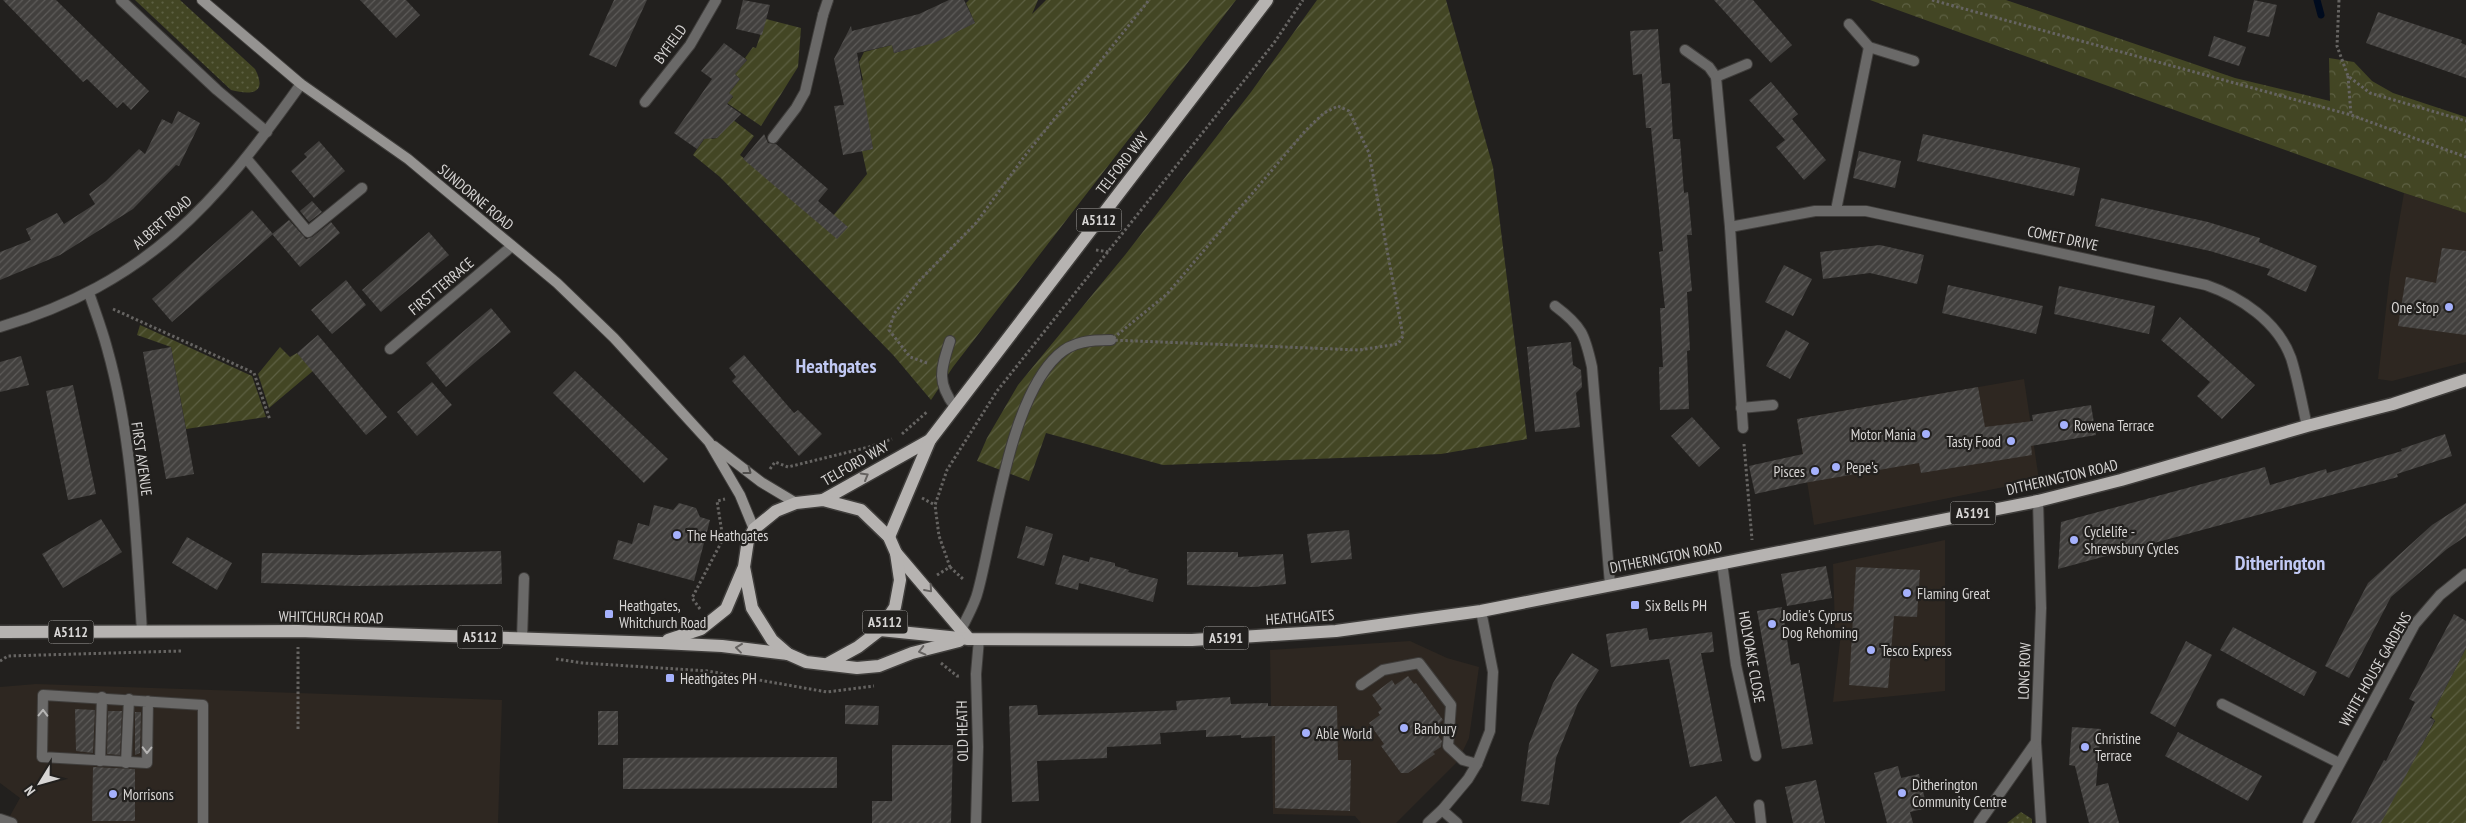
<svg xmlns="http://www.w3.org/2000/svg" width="2466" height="823" viewBox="0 0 2466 823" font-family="'PT Sans Narrow',sans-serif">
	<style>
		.built { fill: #2e2721 }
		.grass { fill: url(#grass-dots) }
		.park { fill: url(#park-crowns) }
		.garden { fill: url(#garden-furrows) }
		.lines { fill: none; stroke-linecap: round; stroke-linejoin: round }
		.stream { stroke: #000b1e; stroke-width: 7 }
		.building { fill: url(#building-hatch) }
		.service-casing { stroke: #3f3d3b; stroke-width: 12 }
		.minor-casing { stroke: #3f3d3b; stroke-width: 12 }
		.tertiary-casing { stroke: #3f3d3b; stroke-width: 12 }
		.secondary-casing { stroke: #3f3d3b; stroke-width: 12 }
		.primary-casing { stroke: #3f3d3b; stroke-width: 15 }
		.path { stroke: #666462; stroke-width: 3; stroke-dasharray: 2.5 2.5; stroke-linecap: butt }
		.service { stroke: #6a6968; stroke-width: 10 }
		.minor { stroke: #6a6968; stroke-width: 10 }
		.tertiary { stroke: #6a6968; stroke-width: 10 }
		.secondary { stroke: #959391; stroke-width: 10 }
		.primary { stroke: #b6b3b1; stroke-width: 12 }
		.oneway { stroke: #504e4c }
		.oneway2 { stroke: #656260 }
		.oneway3 { stroke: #b6b5b4 }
		.poi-dot { fill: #a5b1fc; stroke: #22201e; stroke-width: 2 }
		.labels { text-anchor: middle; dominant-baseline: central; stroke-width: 4.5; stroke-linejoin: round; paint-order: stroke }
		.shield { fill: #22201e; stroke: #a19f9d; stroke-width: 1 }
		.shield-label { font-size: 14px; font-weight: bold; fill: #d7d5d4 }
		.street-label { font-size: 15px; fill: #d7d5d4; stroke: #22201e }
		.poi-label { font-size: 15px; fill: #d7d5d4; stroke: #22201e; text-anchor: start }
		.district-label { font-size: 20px; font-weight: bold; fill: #c1c9f4; stroke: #22201e }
	</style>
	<defs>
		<pattern id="grass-dots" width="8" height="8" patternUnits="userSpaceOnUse" patternTransform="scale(1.25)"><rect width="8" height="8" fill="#434624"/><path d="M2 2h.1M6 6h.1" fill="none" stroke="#5d6043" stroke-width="1.8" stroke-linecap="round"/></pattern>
		<pattern id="park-crowns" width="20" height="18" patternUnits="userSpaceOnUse" patternTransform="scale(1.25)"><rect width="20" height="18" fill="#434624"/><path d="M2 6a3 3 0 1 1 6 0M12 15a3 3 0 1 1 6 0" fill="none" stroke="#5d6043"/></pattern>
		<pattern id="garden-furrows" width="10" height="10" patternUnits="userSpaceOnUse" patternTransform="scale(1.25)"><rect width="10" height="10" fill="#434624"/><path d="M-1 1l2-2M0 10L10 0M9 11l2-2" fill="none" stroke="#5d6043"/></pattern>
		<pattern id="building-hatch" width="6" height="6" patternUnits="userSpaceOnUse" patternTransform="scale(1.25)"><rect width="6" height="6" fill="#42403e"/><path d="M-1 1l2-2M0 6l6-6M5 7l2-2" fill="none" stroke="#5d5b59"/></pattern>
	</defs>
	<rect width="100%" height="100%" fill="#22201e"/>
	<!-- built -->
	<g class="built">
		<polygon points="2404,193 2466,213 2466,362 2392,381 2378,379 2390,274"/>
		<polygon points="2024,379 2039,480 1814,525 1797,419"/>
		<polygon points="1945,540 1945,691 1833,702 1841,633 1835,630 1833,564"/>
		<polygon points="1410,641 1447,658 1479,667 1469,738 1458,761 1396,823 1361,823 1355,816 1273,814 1270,650"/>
		<polygon points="36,684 502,700 498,823 6,823 20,798 0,783 0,687"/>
	</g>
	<!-- grass -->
	<g class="grass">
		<path d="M135 0H180L255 69C268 94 251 95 231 90Z"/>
		<polygon points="2021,812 2032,819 2032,823 2007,823"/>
	</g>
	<!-- park -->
	<polygon class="park" points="1870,0 2006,0 2235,78 2330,101 2329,58 2354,62 2372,81 2393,93 2466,117 2466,213 2404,193"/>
	<!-- garden -->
	<g class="garden">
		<polygon points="969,0 1038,0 1032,14 1046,0 1236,0 953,367 931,400 894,356 720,177 693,155 707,135 712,139 717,138 720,135 719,131 732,119 754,136 740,155 824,227 867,174 862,151 873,149 864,101 856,82 863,80 859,62 864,52 892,45 894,53 925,45 975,23 966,3"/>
		<polygon points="1317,0 1446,0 1493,167 1527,439 1441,454 1163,465 1046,433 1029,481 977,461 987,438 1018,385 1125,255 1251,92"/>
		<polygon points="766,19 801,28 798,67 761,126 727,103 733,97 729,93 740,79 735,74 747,60 745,58 753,47 756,48"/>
		<polygon points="140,325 252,376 266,417 186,429 171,347 137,335"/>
		<polygon points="280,347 290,357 297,353 313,371 269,408 258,374"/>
		<polygon points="2466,648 2466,823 2379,823 2435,721 2431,716"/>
	</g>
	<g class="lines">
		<!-- stream -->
		<polyline class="stream" points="2317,0 2321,15"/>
	</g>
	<!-- building -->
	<g class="building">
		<polygon points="3,0 56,0 149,91 131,110 123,102 117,108 87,79 83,82"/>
		<polygon points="360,0 406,0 420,15 396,38"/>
		<polygon points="614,0 647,0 616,67 589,55"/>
		<polygon points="743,0 770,5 762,35 736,29"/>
		<polygon points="949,0 964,0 975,23 934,43 894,53 892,45 857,53 873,149 843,155 834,106 844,105 834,59 851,26 852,31 919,14"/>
		<polygon points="1714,0 1753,0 1792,45 1771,63"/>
		<polygon points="2254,0 2277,5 2269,37 2247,32"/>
		<polygon points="2378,12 2462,40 2461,43 2466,45 2466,78 2366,43"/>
		<polygon points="1658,29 1662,84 1670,83 1673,139 1680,139 1684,193 1688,192 1692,235 1687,235 1692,291 1687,292 1690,350 1687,351 1689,409 1660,410 1659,367 1663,367 1660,308 1665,308 1659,252 1663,251 1651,128 1646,128 1642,74 1633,75 1630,31"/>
		<polygon points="2214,36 2246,47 2239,66 2208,56"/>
		<polygon points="724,43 747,60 735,74 740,79 729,93 733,96 727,104 741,114 717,138 704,139 697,149 674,133 712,79 701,71"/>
		<polygon points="1771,82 1798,114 1792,119 1826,160 1804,180 1776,147 1785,140 1749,100"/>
		<polygon points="178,111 200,123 179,166 176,165 133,209 60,255 0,280 0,252 31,240 26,229 57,213 64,224 95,204 89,194 106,181 139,149 145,154 162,119 172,124"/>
		<polygon points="764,134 768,143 776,144 828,189 818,201 848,227 837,239 743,159"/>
		<polygon points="1923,134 2080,168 2074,196 1917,161"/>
		<polygon points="319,141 345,171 314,198 291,171 307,157 304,154"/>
		<polygon points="1859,151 1901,161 1895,188 1853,178"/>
		<polygon points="2101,198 2208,222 2260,238 2259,242 2317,266 2306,292 2267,275 2270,269 2210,251 2095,226"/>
		<polygon points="312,201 322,212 309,222 300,211"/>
		<polygon points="252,210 273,234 172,322 152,299"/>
		<polygon points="289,220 306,239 312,237 331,222 340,233 300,267 272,234"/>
		<polygon points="429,232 449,255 381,312 362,290"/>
		<polygon points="1880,245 1924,255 1917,284 1870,273 1823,279 1820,252"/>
		<polygon points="2442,248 2466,251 2466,335 2398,326 2406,277 2436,283"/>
		<polygon points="1784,265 1812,279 1793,316 1765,302"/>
		<polygon points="346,280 366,305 332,334 311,310"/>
		<polygon points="1948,285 2043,306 2036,334 1942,313"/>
		<polygon points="2059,286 2155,306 2149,334 2054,314"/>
		<polygon points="491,308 511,332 446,387 426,363"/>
		<polygon points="2180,317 2255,385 2222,419 2197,396 2210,382 2161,340"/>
		<polygon points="1786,330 1809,343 1790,379 1766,366"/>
		<polygon points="318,335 387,417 366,435 297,353"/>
		<polygon points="1571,342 1573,365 1581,370 1582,387 1576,393 1580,427 1535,432 1527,347"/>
		<polygon points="171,347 194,474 166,479 143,352"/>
		<polygon points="744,355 794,413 798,410 822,434 799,456 732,381 736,377 729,368"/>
		<polygon points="21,356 29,385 0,392 0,362"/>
		<polygon points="575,371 668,459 644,483 553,393"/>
		<polygon points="432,382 452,405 417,436 397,412"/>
		<polygon points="73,385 96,494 68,500 46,391"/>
		<polygon points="1978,387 1985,427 2033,421 2032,415 2091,405 2096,435 2031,446 2032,455 1921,473 1919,463 1804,483 1755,494 1749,466 1803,454 1797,419"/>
		<polygon points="1692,417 1720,448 1699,467 1671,436"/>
		<polygon points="2445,434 2452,456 2397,474 2398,477 2058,569 2061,522 2265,467 2270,485 2326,469 2327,473 2402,451 2401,449"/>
		<polygon points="679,503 696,508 700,517 710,520 694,581 613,559 618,540 632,544 638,523 649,526 654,505 673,510"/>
		<polygon points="2466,503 2466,536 2447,549 2391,597 2349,678 2325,666 2368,583 2432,525"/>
		<polygon points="101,519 122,552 63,588 42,554"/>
		<polygon points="1026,526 1053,534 1044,566 1017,558"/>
		<polygon points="1349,530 1352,559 1311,563 1307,534"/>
		<polygon points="187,537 232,563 217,590 172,563"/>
		<polygon points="501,551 502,584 356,586 261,583 262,553 359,555"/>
		<polygon points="1187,552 1238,552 1238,557 1283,554 1286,584 1254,587 1187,585"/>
		<polygon points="1063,555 1089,562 1090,557 1115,563 1115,566 1129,570 1128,572 1158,579 1153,602 1079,583 1078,590 1055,584"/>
		<polygon points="1826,566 1832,598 1787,606 1781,574"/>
		<polygon points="1856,567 1920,570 1917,617 1894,616 1888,688 1849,685"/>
		<polygon points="1782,607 1791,665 1799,663 1813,744 1782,749 1757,611"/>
		<polygon points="2454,614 2466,621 2466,648 2430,718 2435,720 2381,823 2351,823 2384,760 2386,761 2415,702 2409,699"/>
		<polygon points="2233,627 2317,672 2304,696 2220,650"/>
		<polygon points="1647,628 1649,640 1712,632 1714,652 1701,653 1722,761 1690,767 1669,659 1611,667 1606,634"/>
		<polygon points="2186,641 2212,655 2175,727 2150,713"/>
		<polygon points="1572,653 1599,670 1578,703 1556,758 1549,805 1521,801 1529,744 1553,683"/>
		<polygon points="1408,676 1414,684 1416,683 1443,720 1433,729 1442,741 1441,747 1433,752 1435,754 1408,773 1401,773 1381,746 1384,744 1369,723 1380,715 1378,712 1382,709 1372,695 1392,680 1395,685"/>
		<polygon points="1230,697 1231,704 1268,703 1268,706 1337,706 1338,760 1351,760 1350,811 1275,808 1275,736 1241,738 1241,735 1206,737 1206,730 1160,733 1161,744 1107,747 1107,758 1037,761 1039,801 1012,802 1009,706 1037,705 1038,715 1113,713 1177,710 1176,701"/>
		<polygon points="845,705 879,706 878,725 845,724"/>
		<polygon points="75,709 95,710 93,753 76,751"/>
		<polygon points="108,711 122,711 120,755 107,754"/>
		<rect x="598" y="711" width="20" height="34"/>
		<polygon points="135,712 141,712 140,753 135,755"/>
		<polygon points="2072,727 2101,729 2096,786 2108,783 2119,823 2089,823 2075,766 2069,765"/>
		<polygon points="2178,732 2262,776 2248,801 2165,756"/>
		<polygon points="892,745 953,745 951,823 872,823 872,801 892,801"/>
		<polygon points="837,757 837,788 623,789 623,758"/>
		<polygon points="1898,766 1901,778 1919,774 1927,808 1910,812 1913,823 1887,823 1874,773"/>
		<polygon points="93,767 135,769 135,821 92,821"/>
		<polygon points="1816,780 1825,823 1793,823 1785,787"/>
		<polygon points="1716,796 1735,823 1679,823"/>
	</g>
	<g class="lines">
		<defs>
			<g id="service">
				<polyline points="1849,24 1869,47 1914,61"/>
				<polyline points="773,138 796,108 805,92 823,15"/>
				<polyline points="246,158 308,232 362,188"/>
				<polyline points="1836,210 1869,47"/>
				<path d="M1555 306C1582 326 1585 335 1592 367L1610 584"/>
				<path d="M950 341C941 369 936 382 955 407"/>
				<path d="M961 630C967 617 975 604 978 591 995 528 1009 400 1058 355 1073 341 1092 340 1111 340"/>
				<polyline points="522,639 524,578"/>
				<polyline points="1361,685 1383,670 1419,663 1451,705 1448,746 1463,760 1477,764"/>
				<polyline points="148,701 147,763 42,757 43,695 203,705 203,823"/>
				<polyline points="100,761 102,697"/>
				<polyline points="126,763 129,699"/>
				<polyline points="1759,805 1761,823"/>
				<polyline points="0,819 12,823"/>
			</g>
			<g id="minor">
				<polyline points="121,0 217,90 267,132"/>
				<polyline points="823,15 828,0"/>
				<polyline points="1685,50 1709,67 1716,77 1730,227"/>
				<polyline points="1716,77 1747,64"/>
				<polyline points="645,102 690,45 716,0"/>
				<path d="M89 293C95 311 102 329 107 348 133 440 136 537 142 632"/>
				<path d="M0 327C147 283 215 205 301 84"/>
				<polyline points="390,349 512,246"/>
				<polyline points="1741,408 1773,405"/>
				<path d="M1743 428 1730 227 1815 211H1866L2206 285C2241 297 2278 322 2291 358 2298 380 2302 404 2307 426"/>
				<polyline points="1722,563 1736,665 1756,756"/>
				<polyline points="2222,704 2339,763"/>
				<polyline points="2036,742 2041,823"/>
				<polyline points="1442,810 1457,823"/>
				<polyline points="976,823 978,747 976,674 979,639"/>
				<polyline points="1979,823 2036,742 2041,608 2038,501"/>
				<polyline points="2308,823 2415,624 2440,595 2466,574"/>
			</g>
			<polyline id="tertiary" points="1428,823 1442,810 1468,779 1477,764 1490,731 1493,672 1481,611"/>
			<g id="secondary">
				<polyline points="202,0 301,84 408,159 557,283 614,338 709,442 740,495 754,529"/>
				<polyline points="714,446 761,482 796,503"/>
			</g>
			<g id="primary">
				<polyline points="823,500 930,440"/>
				<polyline points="889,537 930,440 1267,0"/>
				<polyline points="896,553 969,639"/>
				<polyline points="880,630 969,639 1192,640 1336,631 1481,611 2038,501 2121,480 2307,426 2393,404 2466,380"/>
				<polyline points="0,632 298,631 661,643 722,646 788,654"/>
				<polyline points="668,640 701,629 726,609 743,569"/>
				<polyline points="827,664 858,647 880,630 895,607 900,580 896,553 889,537 861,510 823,500 796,503 776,511 754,529 748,540 744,567 752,608 772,640 788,654 806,662 857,668 879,666 912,653 959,641"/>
			</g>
		</defs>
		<!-- service casing -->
		<use href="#service" class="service-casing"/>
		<!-- minor casing -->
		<use href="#minor" class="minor-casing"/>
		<!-- tertiary casing -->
		<use href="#tertiary" class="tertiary-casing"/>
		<!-- secondary casing -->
		<use href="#secondary" class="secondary-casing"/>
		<!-- primary casing -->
		<use href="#primary" class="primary-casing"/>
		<!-- path -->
		<g class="path">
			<polyline points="1932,0 2351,115 2466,157"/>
			<polyline points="2339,0 2337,46 2348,76 2370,93 2466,121"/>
			<polyline points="2348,76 2351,115"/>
			<polygon points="1338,106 1349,111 1369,153 1403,336 1398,344 1359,350 1111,340 1167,294 1306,130 1324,113"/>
			<polyline points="1096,250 1109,252"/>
			<polyline points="113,309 254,373 270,420"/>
			<polyline points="927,363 910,357 889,330 894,314 918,282 976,223 1024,157 1149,0"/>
			<polyline points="902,434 928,411"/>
			<polyline points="1744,444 1752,540"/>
			<polyline points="770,469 775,462 788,467 869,447 892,439"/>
			<polyline points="922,498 935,505"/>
			<polyline points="950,567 964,580"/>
			<polyline points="937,575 950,567 939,536 935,505 947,470 997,391 1274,43 1303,0"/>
			<polyline points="700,609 692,598 723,539 717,501 725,499"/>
			<polyline points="556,659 583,663 708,671 827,692 874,686"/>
			<polyline points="0,661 8,656 181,651"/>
			<polyline points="941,663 957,676 960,676"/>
			<polyline points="298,729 298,647"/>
		</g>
		<!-- service -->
		<use href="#service" class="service"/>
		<!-- minor -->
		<use href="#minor" class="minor"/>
		<!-- tertiary -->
		<use href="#tertiary" class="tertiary"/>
		<!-- secondary -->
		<use href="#secondary" class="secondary"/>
		<!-- primary -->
		<use href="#primary" class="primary"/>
	</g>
	<!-- one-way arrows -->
	<defs><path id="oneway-chevron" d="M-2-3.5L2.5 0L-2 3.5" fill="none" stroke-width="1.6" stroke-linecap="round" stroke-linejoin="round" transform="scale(1.25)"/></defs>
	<use class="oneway" href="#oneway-chevron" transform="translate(748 471) rotate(37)"/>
	<g class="oneway2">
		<use href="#oneway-chevron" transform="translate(865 476) rotate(-30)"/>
		<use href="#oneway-chevron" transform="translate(929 589) rotate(49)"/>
		<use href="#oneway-chevron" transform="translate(739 648) rotate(-173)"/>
		<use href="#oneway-chevron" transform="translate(922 651) rotate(166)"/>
	</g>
	<g class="oneway3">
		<use href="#oneway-chevron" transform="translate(43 713) rotate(-89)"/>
		<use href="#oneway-chevron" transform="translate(147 750) rotate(91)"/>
	</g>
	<!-- markers -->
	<g class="poi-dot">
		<circle cx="2449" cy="307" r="5"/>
		<circle cx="2064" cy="425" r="5"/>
		<circle cx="1926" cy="434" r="5"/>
		<circle cx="2011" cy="441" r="5"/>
		<circle cx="1836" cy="467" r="5"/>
		<circle cx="1815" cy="471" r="5"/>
		<circle cx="677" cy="535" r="5"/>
		<circle cx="2074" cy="540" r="5"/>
		<circle cx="1907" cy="593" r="5"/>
		<rect x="1630" y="600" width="10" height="10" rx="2.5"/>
		<rect x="604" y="609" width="10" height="10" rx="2.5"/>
		<circle cx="1772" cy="624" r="5"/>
		<circle cx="1871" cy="650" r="5"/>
		<rect x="665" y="673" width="10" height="10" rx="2.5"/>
		<circle cx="1404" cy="728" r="5"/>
		<circle cx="1306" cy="733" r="5"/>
		<circle cx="2085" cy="747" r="5"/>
		<circle cx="1902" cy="793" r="5"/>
		<circle cx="113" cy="794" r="5"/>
	</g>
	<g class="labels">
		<!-- shield labels -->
		<g class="shield">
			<rect x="1076.5" y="208.5" width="45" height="23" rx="4"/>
			<rect x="1950.5" y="501.5" width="45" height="23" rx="4"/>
			<rect x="862.5" y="610.5" width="45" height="23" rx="4"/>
			<rect x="48.5" y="620.5" width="45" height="23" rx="4"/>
			<rect x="457.5" y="625.5" width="45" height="23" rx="4"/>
			<rect x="1203.5" y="626.5" width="45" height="23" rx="4"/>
		</g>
		<g class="shield-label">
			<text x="1099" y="220">A5112</text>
			<text x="1973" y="513">A5191</text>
			<text x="885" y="622">A5112</text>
			<text x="71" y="632">A5112</text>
			<text x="480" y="637">A5112</text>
			<text x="1226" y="638">A5191</text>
		</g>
		<!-- street labels -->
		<g class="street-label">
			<text transform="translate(670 44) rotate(-54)">BYFIELD</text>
			<text transform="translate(1122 163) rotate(-52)">TELFORD WAY</text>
			<text transform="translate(476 197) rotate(40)">SUNDORNE ROAD</text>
			<text transform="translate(162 222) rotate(-41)">ALBERT ROAD</text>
			<text transform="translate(2063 238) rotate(12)">COMET DRIVE</text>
			<text transform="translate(441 286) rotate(-40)">FIRST TERRACE</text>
			<text transform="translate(142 459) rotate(82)">FIRST AVENUE</text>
			<text transform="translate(855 463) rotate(-30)">TELFORD WAY</text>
			<text transform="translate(2062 477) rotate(-13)">DITHERINGTON ROAD</text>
			<text transform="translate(1666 557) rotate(-11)">DITHERINGTON ROAD</text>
			<text transform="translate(331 617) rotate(1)">WHITCHURCH ROAD</text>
			<text transform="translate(1300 617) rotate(-4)">HEATHGATES</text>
			<text transform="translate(1752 657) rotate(80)">HOLYOAKE CLOSE</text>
			<text transform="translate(2375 669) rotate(-60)">WHITE HOUSE GARDENS</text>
			<text transform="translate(2024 671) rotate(-88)">LONG ROW</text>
			<text transform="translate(962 731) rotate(-91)">OLD HEATH</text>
		</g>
		<!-- poi labels -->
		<g class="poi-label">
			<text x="2439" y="307" text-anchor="end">One Stop</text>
			<text x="2074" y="425">Rowena Terrace</text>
			<text x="1916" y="434" text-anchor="end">Motor Mania</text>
			<text x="2001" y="441" text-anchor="end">Tasty Food</text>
			<text x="1846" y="467">Pepe's</text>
			<text x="1805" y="471" text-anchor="end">Pisces</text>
			<text x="2084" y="531">Cyclelife -<tspan x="2084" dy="17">Shrewsbury Cycles</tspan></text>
			<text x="687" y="535">The Heathgates</text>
			<text x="1917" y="593">Flaming Great</text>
			<text x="619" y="605">Heathgates,<tspan x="619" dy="17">Whitchurch Road</tspan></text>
			<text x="1645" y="605">Six Bells PH</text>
			<text x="1782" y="615">Jodie's Cyprus<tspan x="1782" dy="17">Dog Rehoming</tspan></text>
			<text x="1881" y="650">Tesco Express</text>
			<text x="680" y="678">Heathgates PH</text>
			<text x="1414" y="728">Banbury</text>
			<text x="1316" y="733">Able World</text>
			<text x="2095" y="738">Christine<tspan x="2095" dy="17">Terrace</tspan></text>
			<text x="1912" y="784">Ditherington<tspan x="1912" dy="17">Community Centre</tspan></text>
			<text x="123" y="794">Morrisons</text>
		</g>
		<!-- district labels -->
		<g class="district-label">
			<text x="836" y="366">Heathgates</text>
			<text x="2280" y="563">Ditherington</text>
		</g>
	</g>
	<!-- north arrow -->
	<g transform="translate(40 783) rotate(233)" stroke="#22201e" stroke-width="4" paint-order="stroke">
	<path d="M0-4L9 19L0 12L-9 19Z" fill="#d7d5d4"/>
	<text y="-8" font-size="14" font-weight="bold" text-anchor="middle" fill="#d7d5d4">N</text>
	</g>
</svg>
